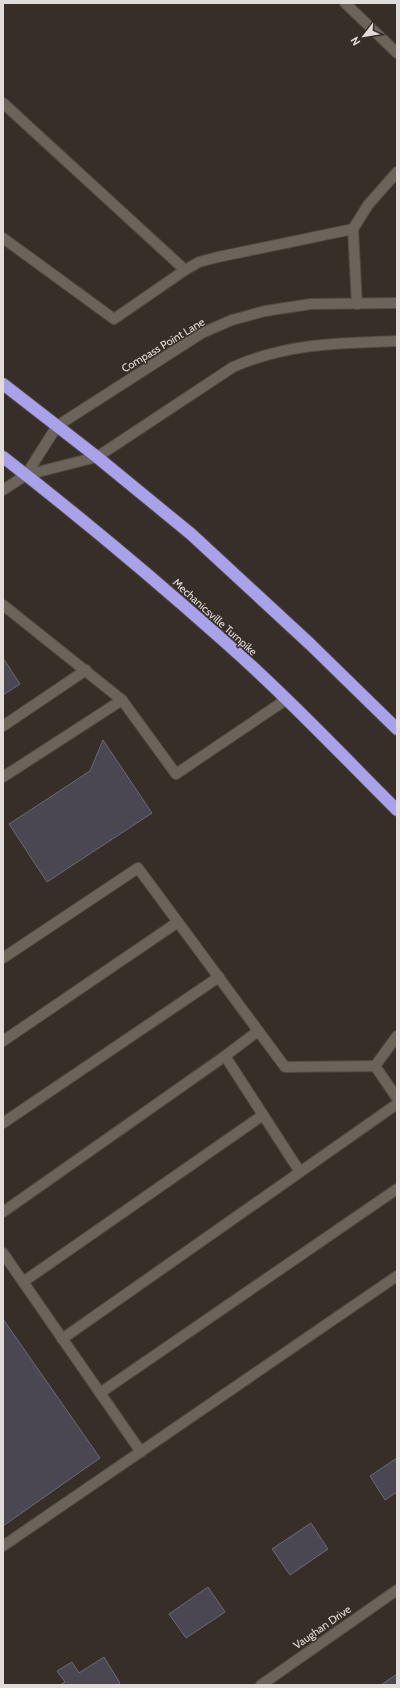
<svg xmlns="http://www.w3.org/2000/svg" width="400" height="1688" viewBox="0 0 400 1688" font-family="Cabin,sans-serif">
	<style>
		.building { fill: #4a4752; stroke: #6c6975 }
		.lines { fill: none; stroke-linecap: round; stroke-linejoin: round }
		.lane-casing { stroke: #514a43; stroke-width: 12 }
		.street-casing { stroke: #514a43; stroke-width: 12 }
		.highway-casing { stroke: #514a43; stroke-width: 14 }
		.lane { stroke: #6c635a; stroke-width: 10 }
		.street { stroke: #6c635a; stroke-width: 10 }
		.highway { stroke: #a9a2eb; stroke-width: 12 }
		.labels { text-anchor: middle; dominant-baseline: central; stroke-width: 3; stroke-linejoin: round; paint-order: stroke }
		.street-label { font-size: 11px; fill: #e1dcd7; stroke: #372e27 }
	</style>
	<rect width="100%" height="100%" fill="#372e27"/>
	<!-- building -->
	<g class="building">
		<polygon points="3,658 20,684 3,695"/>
		<polygon points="103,740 152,813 47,882 9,824 90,771"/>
		<polygon points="3,1319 100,1458 3,1526"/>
		<polygon points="397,1458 397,1492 385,1500 370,1476"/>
		<polygon points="311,1523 328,1549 290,1575 272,1549"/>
		<polygon points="208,1587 225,1612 186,1638 169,1614"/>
		<polygon points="104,1657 120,1683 117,1685 60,1685 65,1682 57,1671 72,1662 79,1673"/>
		<polygon points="397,1674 397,1685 381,1685"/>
	</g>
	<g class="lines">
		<defs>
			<g id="lane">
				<polyline points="345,3 397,53"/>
				<polyline points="3,103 185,270"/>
				<polyline points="353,229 357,304"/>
				<polyline points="3,238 114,319 185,270 199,262 218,257 353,229 368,205 397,172"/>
				<polyline points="3,605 122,700 3,777"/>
				<polyline points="122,700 176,774 287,699"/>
				<polyline points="3,726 86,670"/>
				<polyline points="3,958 138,868 285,1067 375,1066 397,1098"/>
				<polyline points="258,1031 225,1056 300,1172"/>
				<polyline points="3,1041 178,922"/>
				<polyline points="375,1066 397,1036"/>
				<polyline points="3,1123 219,977"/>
				<polyline points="3,1212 225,1056"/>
				<polyline points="3,1253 141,1452"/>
				<polyline points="23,1282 263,1115"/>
				<polyline points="62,1339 397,1104"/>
				<polyline points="100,1393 397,1189"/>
				<polyline points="3,1546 397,1276"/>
			</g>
			<g id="street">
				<polyline points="26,475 57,426 202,333 232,320 265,311 311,304 397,303"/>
				<path d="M3 490 26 475 97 457 233 367C288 343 339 343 397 341"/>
				<polyline points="261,1685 397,1590"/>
			</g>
			<g id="highway">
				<polyline points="3,384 97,457 191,534 310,644 397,729"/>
				<path d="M3 457C79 516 152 577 224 641 284 694 340 753 397 810"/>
			</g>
		</defs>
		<!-- lane casing -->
		<use href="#lane" class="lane-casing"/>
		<!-- street casing -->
		<use href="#street" class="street-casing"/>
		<!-- highway casing -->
		<use href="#highway" class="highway-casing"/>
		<!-- lane -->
		<use href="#lane" class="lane"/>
		<!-- street -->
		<use href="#street" class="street"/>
		<!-- highway -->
		<use href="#highway" class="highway"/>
	</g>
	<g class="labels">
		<!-- street labels -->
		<g class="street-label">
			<text transform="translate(163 345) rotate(-31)">Compass Point Lane</text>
			<text transform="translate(215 617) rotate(42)">Mechanicsville Turnpike</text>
			<text transform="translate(322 1627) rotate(-35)">Vaughan Drive</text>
		</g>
	</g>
	<!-- border -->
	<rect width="400" height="1688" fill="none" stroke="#e1dcd7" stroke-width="8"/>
	<!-- north arrow -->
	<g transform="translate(364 36) rotate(239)" stroke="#372e27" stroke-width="3" paint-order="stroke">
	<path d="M0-3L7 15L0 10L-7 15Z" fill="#e1dcd7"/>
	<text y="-6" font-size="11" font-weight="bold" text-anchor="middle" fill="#e1dcd7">N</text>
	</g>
</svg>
